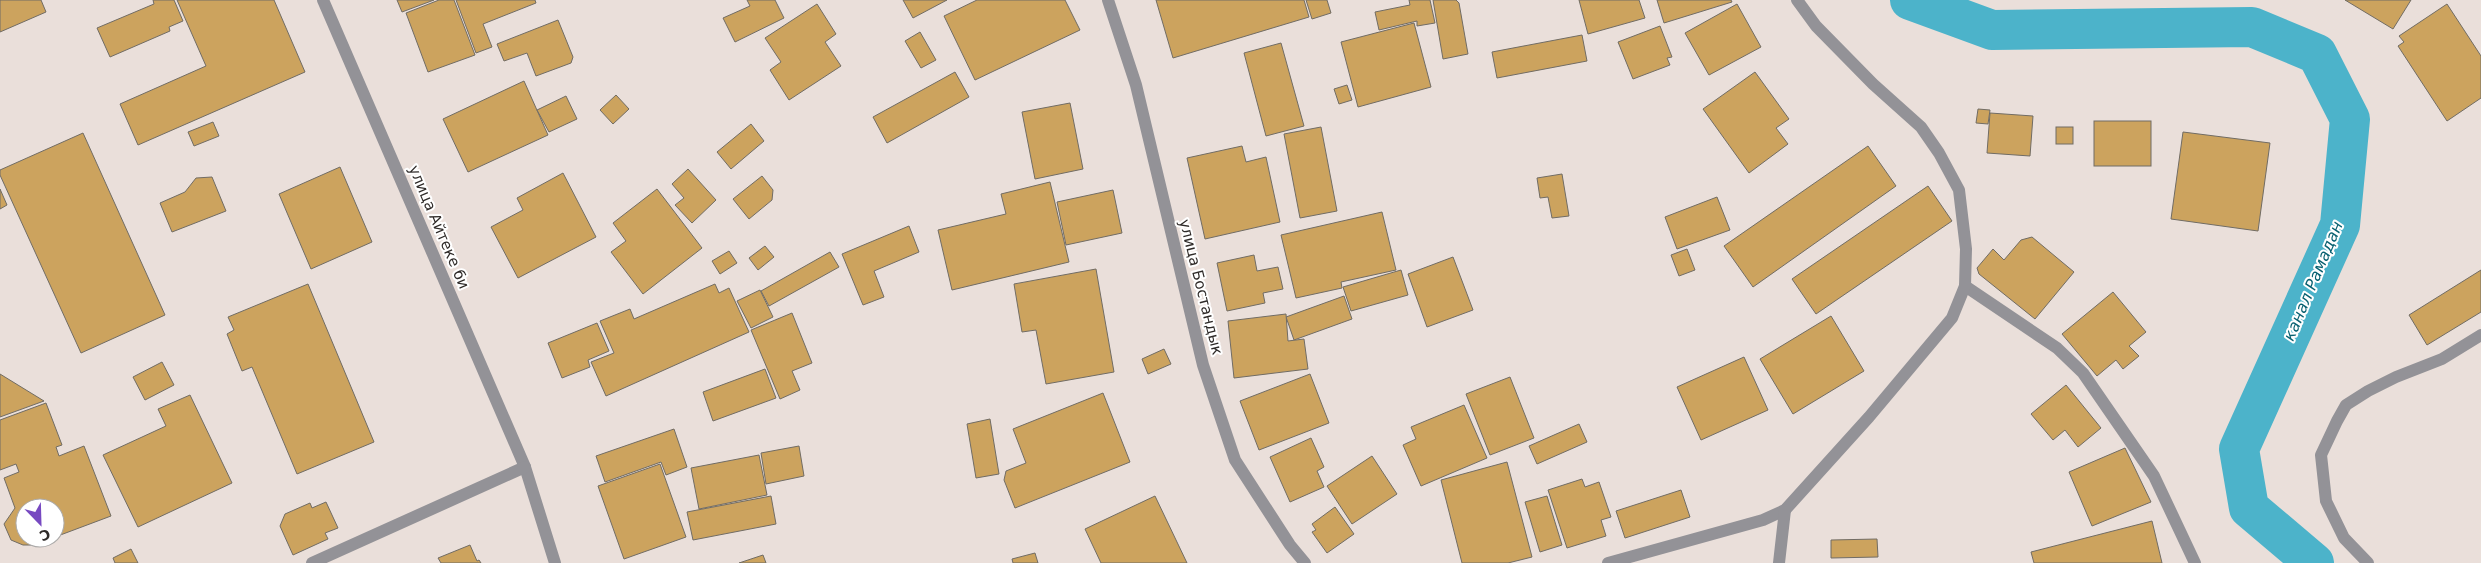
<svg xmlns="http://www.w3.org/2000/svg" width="2481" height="563" viewBox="0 0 2481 563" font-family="'DejaVu Sans',sans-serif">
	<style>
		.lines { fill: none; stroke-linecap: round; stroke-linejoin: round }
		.canal { stroke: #4cb3ca; stroke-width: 40 }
		.building { fill: #cca35e; stroke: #716c64 }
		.street { stroke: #939297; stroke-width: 12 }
		.labels { text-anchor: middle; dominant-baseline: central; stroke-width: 4; stroke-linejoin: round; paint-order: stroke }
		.street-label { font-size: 15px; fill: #2e2a28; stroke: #fff }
		.water-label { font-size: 16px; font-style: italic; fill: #086171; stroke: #fff }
	</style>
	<rect width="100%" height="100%" fill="#eadfda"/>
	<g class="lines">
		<!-- canal -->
		<polyline class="canal" points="1910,0 1992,30 2252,27 2317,54 2350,119 2340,225 2239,449 2249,508 2314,563"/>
	</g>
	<!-- building -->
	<g class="building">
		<polygon points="0,0 41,0 46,12 0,32"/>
		<polygon points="153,0 174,0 183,21 169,27 170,31 110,57 97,28 154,4"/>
		<polygon points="177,0 274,0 305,72 138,145 120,104 206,66"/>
		<polygon points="397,0 434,0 402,12"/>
		<polygon points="439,0 454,0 475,55 428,72 406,13"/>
		<polygon points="456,0 535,0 536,3 483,24 492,47 476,53"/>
		<polygon points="747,0 775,0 784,18 735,42 723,18 750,6"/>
		<polygon points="903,0 947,0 913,18"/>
		<polygon points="977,0 1065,0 1080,30 975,80 944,16"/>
		<polygon points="1156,0 1304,0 1309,17 1173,58"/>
		<polygon points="1306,0 1327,0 1331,13 1312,19"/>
		<polygon points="1409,0 1430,0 1435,23 1417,26 1417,21 1379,30 1375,12 1410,5"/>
		<polygon points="1433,0 1456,0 1459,3 1468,54 1443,59"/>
		<polygon points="1579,0 1639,0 1645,18 1588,34"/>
		<polygon points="1657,0 1731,0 1732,2 1664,23"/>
		<polygon points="2345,0 2411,0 2393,29"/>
		<polygon points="817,4 836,34 825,42 841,66 789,100 770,70 781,62 765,38"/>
		<polygon points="1737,4 1761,47 1709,75 1685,33"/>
		<polygon points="2447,4 2481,56 2481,98 2447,121 2398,46 2404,42 2399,36"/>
		<polygon points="558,20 573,57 571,63 536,76 527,53 504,61 497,44"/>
		<polygon points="1414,23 1431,87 1358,107 1341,42"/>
		<polygon points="1660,26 1672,57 1667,58 1670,65 1633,79 1618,42"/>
		<polygon points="920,32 936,60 921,68 905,41"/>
		<polygon points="1582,35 1587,61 1497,78 1492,52"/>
		<polygon points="1281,43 1304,126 1266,136 1244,53"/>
		<polygon points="955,72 969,97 887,143 873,117"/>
		<polygon points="1755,72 1789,119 1776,128 1788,144 1749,173 1703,109"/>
		<polygon points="524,81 548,135 468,172 443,119"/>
		<polygon points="1347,85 1352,100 1339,104 1334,89"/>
		<polygon points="616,95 629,109 613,124 600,110"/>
		<polygon points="566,96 577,119 549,132 537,110"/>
		<polygon points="1070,103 1083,169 1035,179 1022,112"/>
		<polygon points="1978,109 1990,110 1988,124 1976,123"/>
		<polygon points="1990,113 2033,116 2030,156 1987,153"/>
		<rect x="2094" y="121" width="57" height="45"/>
		<polygon points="213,122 219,136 194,146 188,132"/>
		<polygon points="751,124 764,141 731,169 717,152"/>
		<polygon points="1321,127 1337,211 1300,218 1284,134"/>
		<rect x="2056" y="127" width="17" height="17"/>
		<polygon points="2183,132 2270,143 2258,231 2171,219"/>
		<polygon points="83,133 165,315 81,353 0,175 0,170"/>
		<polygon points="1242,146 1246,162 1266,157 1280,222 1205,239 1187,158"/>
		<polygon points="1868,146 1896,186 1753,287 1724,246"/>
		<polygon points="340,167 372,242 311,269 279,194"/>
		<polygon points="688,169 716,200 692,223 675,205 684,198 672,184"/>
		<polygon points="563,173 596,237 518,278 491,227 523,210 517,198"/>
		<polygon points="1562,174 1569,216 1552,218 1548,197 1540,198 1537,178"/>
		<polygon points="762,176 773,190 772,200 749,219 733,199"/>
		<polygon points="212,177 226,211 172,232 160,203 185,192 196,178"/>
		<polygon points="1050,182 1069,262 952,290 938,230 1006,214 1001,194"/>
		<polygon points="1928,186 1952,221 1816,314 1792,279"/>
		<polygon points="0,189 7,205 0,209"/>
		<polygon points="657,189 702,248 643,294 611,252 626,241 613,223"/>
		<polygon points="1113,190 1122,233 1066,245 1057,202"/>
		<polygon points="1717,197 1730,230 1677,249 1665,217"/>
		<polygon points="1382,212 1396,270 1341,282 1342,288 1296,298 1281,235"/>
		<polygon points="909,226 919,252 874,271 884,297 863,305 842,254"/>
		<polygon points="2032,237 2074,272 2035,319 1979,274 1977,268 1993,249 2004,260 2021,240"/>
		<polygon points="765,246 774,257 758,270 749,258"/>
		<polygon points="1687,249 1695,270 1679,276 1671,255"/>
		<polygon points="729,251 737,263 720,274 712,261"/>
		<polygon points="830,252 839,267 769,306 761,291"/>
		<polygon points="1254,255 1257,271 1278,267 1283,289 1263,293 1265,303 1227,311 1217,263"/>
		<polygon points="1453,257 1473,310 1427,327 1408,274"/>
		<polygon points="1096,269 1114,372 1046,384 1036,330 1022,332 1014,284"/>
		<polygon points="1401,270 1408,295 1351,311 1343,287"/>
		<polygon points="2481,270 2481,312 2427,345 2409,315"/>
		<polygon points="308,284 374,442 297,474 252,367 242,371 227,334 234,330 228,317"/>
		<polygon points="715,284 719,293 729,288 749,332 606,396 591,362 614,353 600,321 630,309 634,319"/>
		<polygon points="760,290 773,317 751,328 737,301"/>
		<polygon points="2113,292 2146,332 2129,346 2139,356 2123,369 2116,360 2097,376 2062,334"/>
		<polygon points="1344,296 1352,319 1294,340 1286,317"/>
		<polygon points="792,313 812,363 792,371 800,390 780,399 751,330"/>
		<polygon points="1286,314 1288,341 1304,339 1308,369 1234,378 1228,321"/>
		<polygon points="1831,316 1864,371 1793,414 1760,359"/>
		<polygon points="597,323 609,351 588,360 590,367 562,378 548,343"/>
		<polygon points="1164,349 1171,364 1148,374 1142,359"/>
		<polygon points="1744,357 1768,410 1701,440 1677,387"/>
		<polygon points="162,362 174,385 145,400 133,377"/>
		<polygon points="765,369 776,398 713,421 703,392"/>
		<polygon points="0,374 44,401 0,417"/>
		<polygon points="1310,374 1329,423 1259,450 1240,401"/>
		<polygon points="1510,377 1534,438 1490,455 1466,394"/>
		<polygon points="2066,385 2101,428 2078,447 2065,430 2053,440 2031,414"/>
		<polygon points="1103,393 1130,462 1015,508 1004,480 1006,471 1026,463 1013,429"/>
		<polygon points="190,395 232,483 138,527 103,455 166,426 158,409"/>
		<polygon points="46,403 62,445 56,447 59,456 84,446 111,516 55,537 55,508 25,508 25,538 53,538 35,545 23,545 11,540 4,524 15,508 4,478 19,472 16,464 0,470 0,420"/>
		<polygon points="1464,405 1487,458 1421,486 1403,445 1416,439 1411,427"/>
		<polygon points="990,419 999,474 976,478 967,424"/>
		<polygon points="1579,424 1587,442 1537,464 1529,446"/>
		<polygon points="674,429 687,467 666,475 661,462 605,482 596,456"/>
		<polygon points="1311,438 1324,467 1317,471 1324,487 1290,502 1270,457"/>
		<polygon points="799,446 804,476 766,484 761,453"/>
		<polygon points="2125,448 2151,502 2092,526 2069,472"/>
		<polygon points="759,455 767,495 699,509 691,468"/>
		<polygon points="1372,456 1397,494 1352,524 1327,486"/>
		<polygon points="1507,462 1532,557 1508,563 1462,563 1441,480"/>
		<polygon points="660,464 686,537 624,559 598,486"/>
		<polygon points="1582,479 1585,487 1599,482 1611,517 1601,520 1606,536 1567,548 1548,490"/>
		<polygon points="1681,490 1690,517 1625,538 1616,511"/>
		<polygon points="771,496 776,524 693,540 687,512"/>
		<polygon points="1155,496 1187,563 1101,563 1085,529"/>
		<polygon points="1547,496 1562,545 1540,552 1525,502"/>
		<polygon points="326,502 338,528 325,533 328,539 293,555 280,526 285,514 310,503 312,508"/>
		<polygon points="1335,507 1354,534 1327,553 1312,532 1316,530 1312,524"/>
		<polygon points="2152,521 2162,563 2034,563 2031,552"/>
		<polygon points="1877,539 1878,557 1831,558 1831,540"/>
		<polygon points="470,545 477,561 479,560 481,563 441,563 438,558"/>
		<polygon points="131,549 138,563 115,563 113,558"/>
		<polygon points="1035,553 1038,563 1013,563 1012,559"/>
		<polygon points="763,555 766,563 739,563"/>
	</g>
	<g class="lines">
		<!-- street -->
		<g class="street">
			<polyline points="323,0 525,467 555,563"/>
			<polyline points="1108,0 1136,85 1203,365 1235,460 1290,545 1305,563"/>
			<polyline points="1965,286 2057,348 2083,373 2154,476 2195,563"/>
			<polyline points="312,563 525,467"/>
			<polyline points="1608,563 1763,520 1785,510 1869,417 1952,318 1965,286 1966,249 1959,190 1939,153 1921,127 1873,84 1816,26 1797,0"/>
			<polyline points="1779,563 1785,510"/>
			<polyline points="2368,563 2344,538 2326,501 2321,455 2337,421 2346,405 2368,391 2396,377 2442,359 2481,335"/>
		</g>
	</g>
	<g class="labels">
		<!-- street labels -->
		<g class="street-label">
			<text transform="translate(439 227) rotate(67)">улица Айтеке би</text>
			<text transform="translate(1201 287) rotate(76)">улица Бостандык</text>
		</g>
		<!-- water labels -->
		<g class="water-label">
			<text transform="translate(2313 281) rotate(-67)">канал Рамадан</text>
		</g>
	</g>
	<!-- north arrow -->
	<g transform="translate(40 523) rotate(157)"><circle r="24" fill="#ffffff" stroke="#abaaa9"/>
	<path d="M0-4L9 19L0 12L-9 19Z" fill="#7749c1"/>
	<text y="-8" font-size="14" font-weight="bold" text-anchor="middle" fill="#2e2a28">С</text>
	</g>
</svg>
